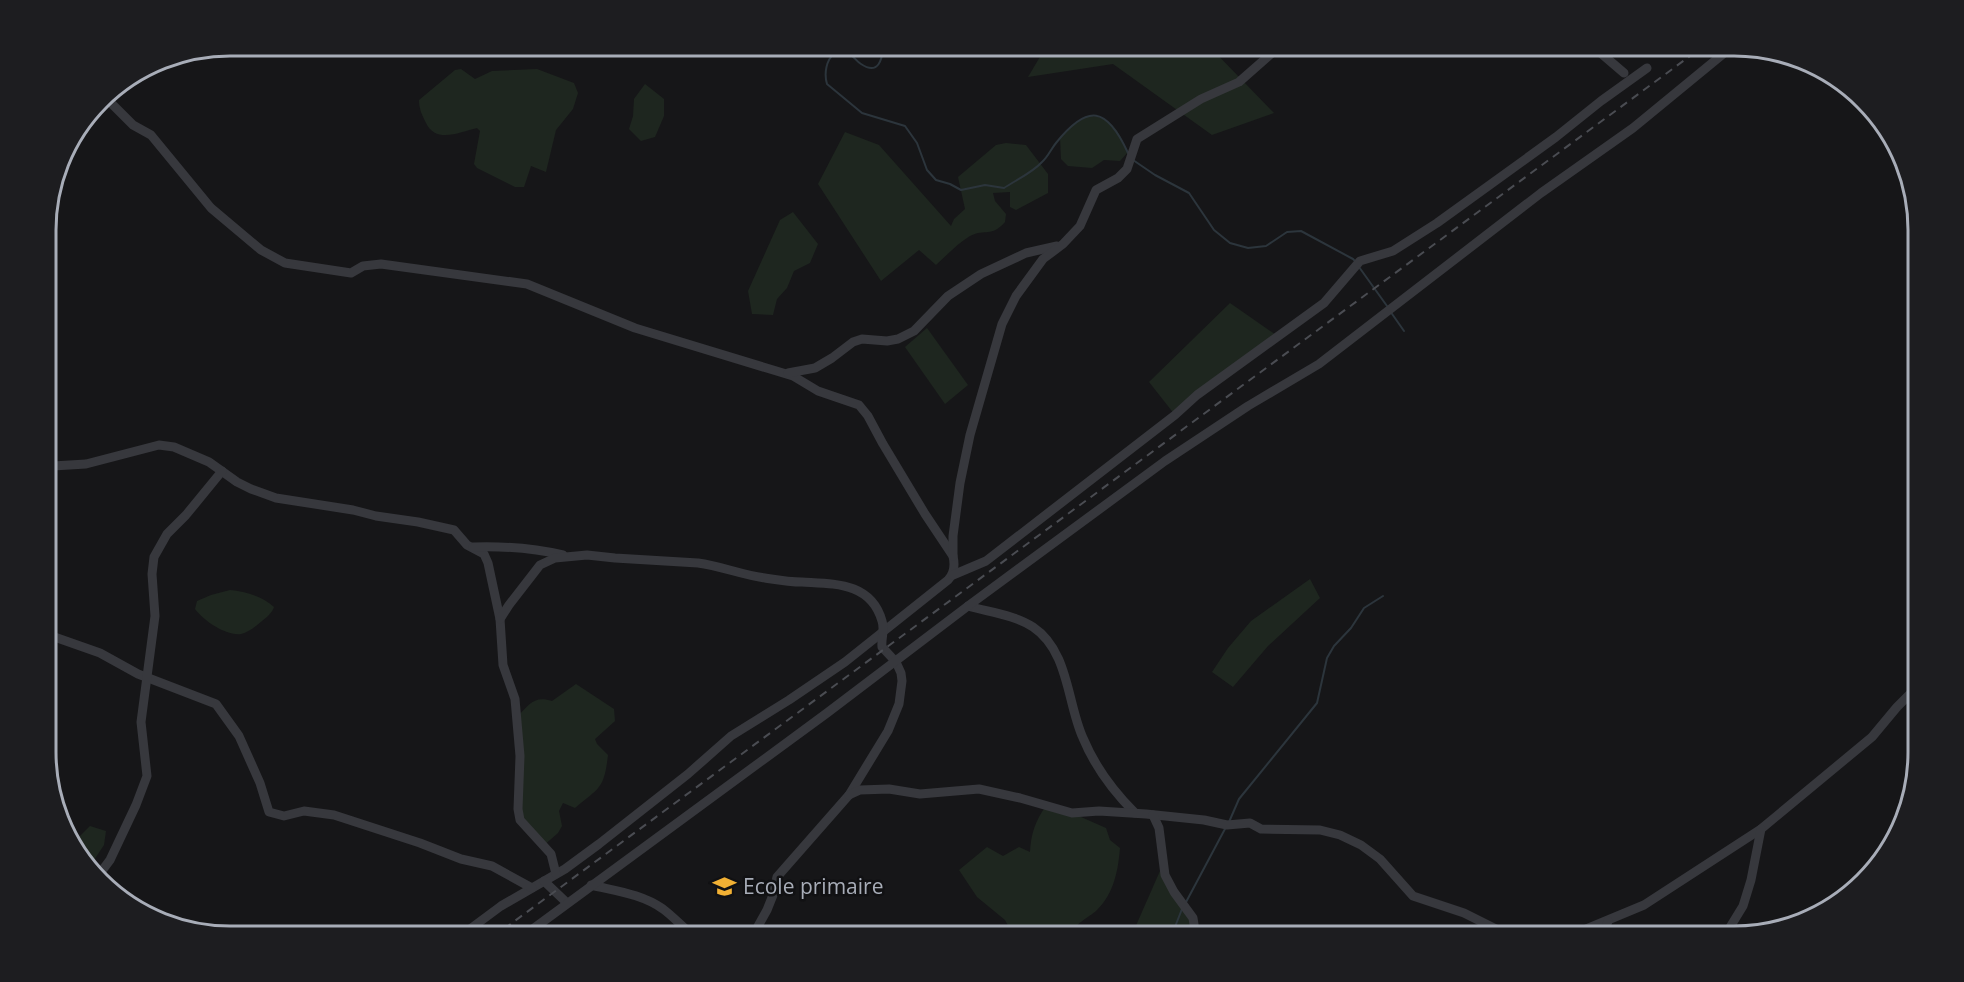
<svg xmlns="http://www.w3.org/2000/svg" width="1964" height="982" viewBox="0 0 1964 982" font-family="'Open Sans',sans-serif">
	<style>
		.green { fill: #1e261f }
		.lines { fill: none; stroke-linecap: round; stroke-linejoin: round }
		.stream { stroke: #2c353c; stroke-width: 2 }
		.street { stroke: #37383d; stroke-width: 9 }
		.rail { stroke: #4a4c52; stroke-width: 2; stroke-dasharray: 8 6; stroke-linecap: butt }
		.labels { text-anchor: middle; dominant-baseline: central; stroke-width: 5; stroke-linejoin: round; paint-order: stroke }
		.poi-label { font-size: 21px; fill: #a8adb8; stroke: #111113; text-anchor: start }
		.rim { fill: none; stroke: #a8adb8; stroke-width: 3 }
	</style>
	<rect width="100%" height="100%" fill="#161618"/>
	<!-- green -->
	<g class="green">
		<polygon points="1047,45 1124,45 1134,57 1161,45 1208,45 1274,113 1212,135 1113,64 1028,77"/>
		<path d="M461 69 475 79 492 71 537 69 574 83 578 93 573 109 556 130 546 172 531 166 524 187H515L477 168 474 164 480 131 477 128C460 132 436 144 426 123 422 115 419 109 419 100L455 70Z"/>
		<polygon points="645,84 664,99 664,116 655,137 641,141 629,129 633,116 634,99"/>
		<path d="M1088 116C1112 116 1119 132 1128 152L1120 161 1104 160 1092 168 1068 166 1061 159 1060 138 1071 126Z"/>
		<path d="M845 132 879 145 951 226 954 219 965 209 958 177 996 145 1006 143 1026 145 1048 174V193L1016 210 1010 207V192L993 193 995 201 1006 214 1005 222C991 238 986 228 970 236 958 243 947 255 936 265L919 250 881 281 818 184Z"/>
		<polygon points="793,212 818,244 810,263 794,271 787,288 777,299 773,315 752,314 748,291 780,220"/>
		<polygon points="1230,303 1279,337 1175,415 1149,382"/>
		<polygon points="927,328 968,385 945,404 905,347"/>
		<polygon points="1310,579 1320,598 1268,646 1233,687 1212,672 1228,648 1251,621"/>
		<path d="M230 590C245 591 263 597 274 607 272 613 267 617 262 621 256 626 249 632 241 634 226 636 204 621 195 609L197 601 211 595Z"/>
		<path d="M576 684 614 709 615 721 595 739 597 744 608 755C604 789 600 787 575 808L563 803 559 811 562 826 558 833 543 846 520 820 517 717C529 705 534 695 552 701Z"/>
		<path d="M1046 806 1072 813 1106 828 1110 840 1120 848C1118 871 1114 893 1097 910 1087 919 1074 923 1071 937H1052L1051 933 1033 929 1028 937H1014L1005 920 977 897 959 870 987 847 1003 856 1019 847 1030 852C1031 834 1035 821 1046 806Z"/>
		<polygon points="90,826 106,831 104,845 88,869 83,864 74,842"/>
		<polygon points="1163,864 1193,918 1196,937 1131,937"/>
	</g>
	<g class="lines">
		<!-- stream -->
		<g class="stream">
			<path d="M884 45C882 59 879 76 861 64 856 61 854 56 849 54 845 52 839 54 834 54 826 60 824 74 827 84L862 113 905 126 917 143 927 170 936 180 950 184 961 190 985 185 1004 188C1016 180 1032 173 1042 162 1048 157 1051 149 1056 143 1088 103 1107 107 1128 153"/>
			<polyline points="1133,160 1155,175 1189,193 1214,230 1230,243 1248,248 1266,246 1287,232 1301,231 1353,259 1356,262"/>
			<polyline points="1359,267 1387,306"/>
			<polyline points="1390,311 1404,331"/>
			<polyline points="1229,822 1239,799 1317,703 1327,658 1334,646 1351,628 1364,608 1383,596"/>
			<polyline points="1185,904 1226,827"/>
			<polyline points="1171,937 1182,909"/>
		</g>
		<!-- street -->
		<g class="street">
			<polyline points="1588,45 1596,49 1624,73"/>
			<path d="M107 92 112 104 133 125 151 135 211 208 261 250 285 263 351 273 363 266 381 264 527 284 635 328 793 376 818 391 859 405 868 416 883 444 925 514 953 556C955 565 955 573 948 580L845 662 789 700 731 736 688 774 599 844 565 869 501 906 470 929 464 937"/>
			<polyline points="788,373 815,368 832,358 853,342 862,339 887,341 898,339 914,331 948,296 981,274 1026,253 1057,246"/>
			<polyline points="46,464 53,466 86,464 159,445 174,447 209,462 237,482 251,489 276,498 353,510 376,516 418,522 454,530 467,545 484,554 488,563 500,619 503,665 515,699 520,756 518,809 520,820 551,854 556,874"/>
			<path d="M473 547C504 546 533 548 563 555"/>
			<polyline points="953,556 953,536 960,483 970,435 1002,324 1016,296 1043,259 1063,244 1080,226 1096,190 1118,178 1127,169 1137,139 1201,99 1239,82 1281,45"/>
			<polyline points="953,575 986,561 1175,415 1197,395 1324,303 1360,261 1393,251 1437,223 1556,137 1601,101 1647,68"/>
			<path d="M968 606C989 612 1015 615 1033 627 1069 651 1067 703 1083 738 1095 767 1113 791 1135 813"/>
			<path d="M500 619 509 605 540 565 555 558 587 555 615 558 698 563C721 566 742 575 765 578 778 580 790 582 802 582 834 584 871 582 882 621 885 630 881 638 882 647L896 662 901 673 902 681 899 704 888 731 849 795 777 877 773 895 767 910 752 937"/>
			<polyline points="46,634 100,653 138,674 216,704 239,736 260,783 269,812 284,816 304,811 334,815 420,843 461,859 492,866 532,888"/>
			<polyline points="849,795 860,790 889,789 920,794 979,789 1020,798 1072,813 1099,811 1146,814 1204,820 1227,825 1250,823 1261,829 1320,830 1340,835 1361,845 1380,859 1413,896 1464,913 1500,931 1516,937"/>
			<polyline points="1153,815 1159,828 1165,875 1174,892 1193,918 1196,937"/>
			<polyline points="98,876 110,860 136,805 147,776 141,722 155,616 152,574 154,557 167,534 186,515 222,471"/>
			<polyline points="544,881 567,903"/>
			<path d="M591 885C616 891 642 894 663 909 675 918 684 929 696 937"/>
			<polyline points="522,937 827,713 968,606 1165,461 1248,406 1319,364 1541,193 1633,128 1734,45"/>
			<polyline points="1567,937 1644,905 1761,829 1872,737 1897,707 1919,685"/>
			<polyline points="1603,937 1608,921"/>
			<polyline points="1724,937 1743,906 1751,880 1761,829"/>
		</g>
		<!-- rail -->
		<polyline class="rail" points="493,937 1705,45"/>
	</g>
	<!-- icons -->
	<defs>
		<symbol id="school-bare" viewBox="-9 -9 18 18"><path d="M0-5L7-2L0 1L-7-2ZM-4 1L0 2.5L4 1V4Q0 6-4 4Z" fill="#f2b134" stroke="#111113" stroke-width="2.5" paint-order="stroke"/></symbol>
	</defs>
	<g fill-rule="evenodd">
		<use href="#school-bare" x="708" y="870" width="33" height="33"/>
	</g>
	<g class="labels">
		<!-- poi labels -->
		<g class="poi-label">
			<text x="743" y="886">Ecole primaire</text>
		</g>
	</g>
	<!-- crop -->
	<path d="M0 0H1964V982H0ZM230 56H1734A174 174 0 0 1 1908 230V752A174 174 0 0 1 1734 926H230A174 174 0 0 1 56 752V230A174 174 0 0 1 230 56Z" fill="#1d1d20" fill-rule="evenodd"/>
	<path class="rim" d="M230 56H1734A174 174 0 0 1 1908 230V752A174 174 0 0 1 1734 926H230A174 174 0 0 1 56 752V230A174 174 0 0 1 230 56Z"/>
</svg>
